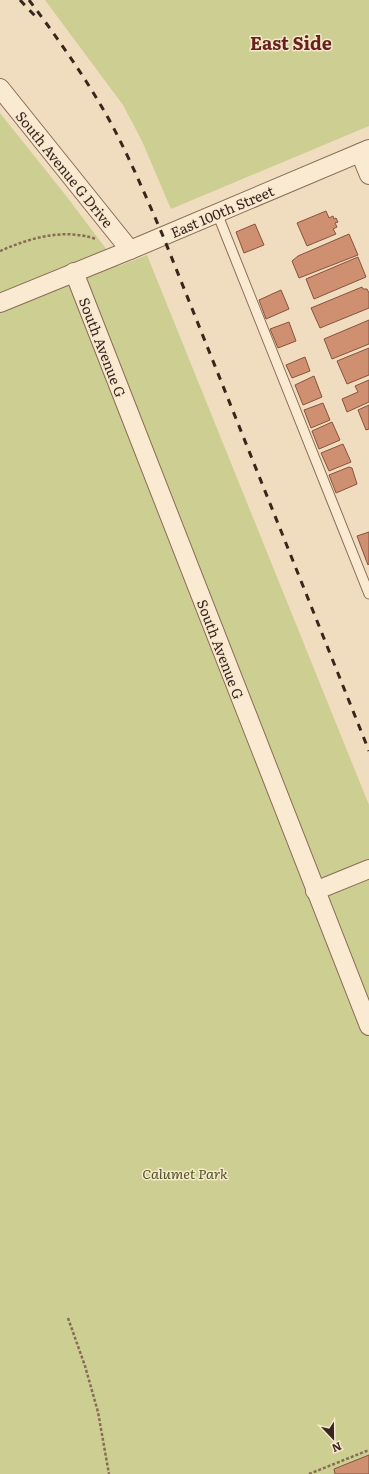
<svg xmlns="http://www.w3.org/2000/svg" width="369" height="1474" viewBox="0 0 369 1474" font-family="Literata,serif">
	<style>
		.green { fill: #cdce92 }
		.building { fill: #cf9072; stroke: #89523b }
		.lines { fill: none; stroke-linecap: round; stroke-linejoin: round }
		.lane-casing { stroke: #896c56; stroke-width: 11 }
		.street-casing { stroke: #896c56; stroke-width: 20 }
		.path { stroke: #896c56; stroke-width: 2.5; stroke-dasharray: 3 2; stroke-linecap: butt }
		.lane { stroke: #faead2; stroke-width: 9 }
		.street { stroke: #faead2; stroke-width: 18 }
		.rail { stroke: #37261c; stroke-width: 3; stroke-dasharray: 7 7; stroke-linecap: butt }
		.labels { text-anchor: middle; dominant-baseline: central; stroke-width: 3; stroke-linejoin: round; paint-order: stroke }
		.street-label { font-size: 14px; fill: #37261c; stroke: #f7e7ce }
		.park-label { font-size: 14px; font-style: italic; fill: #4d5521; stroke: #f7e7ce }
		.district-label { font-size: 18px; font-weight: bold; fill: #662119; stroke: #f7e7ce }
	</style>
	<rect width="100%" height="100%" fill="#f0dcbe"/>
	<!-- green -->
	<g class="green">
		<polygon points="45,0 369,0 369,126 171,209 142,141 123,105"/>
		<polygon points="0,113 67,197 119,266 147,255 369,805 369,1474 0,1474"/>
	</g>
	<!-- building -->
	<g class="building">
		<polygon points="326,211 329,218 333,216 334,219 336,218 338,222 335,223 337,227 333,229 336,234 307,246 297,223"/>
		<polygon points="255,224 264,245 244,253 236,232"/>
		<polygon points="349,234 358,255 299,278 292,261 298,256"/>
		<polygon points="358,257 366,277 314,299 306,279"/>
		<polygon points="362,287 363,289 367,289 369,293 369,308 320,328 311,308"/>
		<polygon points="281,290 289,309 266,319 259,300"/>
		<polygon points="369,320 369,344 332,359 324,339"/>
		<polygon points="289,322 296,341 278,348 270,329"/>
		<polygon points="369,348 369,375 347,384 337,361"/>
		<polygon points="305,357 310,371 292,378 286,365"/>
		<polygon points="314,376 322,397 303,405 295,385"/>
		<polygon points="369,380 369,402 347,412 342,399 358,392 355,386"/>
		<polygon points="323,403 330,420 311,428 304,410"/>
		<polygon points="369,405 369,429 366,430 358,410"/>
		<polygon points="332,422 340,440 319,449 312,431"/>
		<polygon points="343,444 351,462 329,471 321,453"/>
		<polygon points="349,467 352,468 357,484 336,493 329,475"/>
		<polygon points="369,532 369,564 368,565 357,536"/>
		<polygon points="369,1455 369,1474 335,1474 334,1469"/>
	</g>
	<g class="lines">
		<defs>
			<polyline id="lane" points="217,213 369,594"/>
			<g id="street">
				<polyline points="0,88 130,250"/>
				<polyline points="360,153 369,175"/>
				<polyline points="74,272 369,1026"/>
				<polyline points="0,303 130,250 369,149"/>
				<polyline points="315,891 369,869"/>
			</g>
		</defs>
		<!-- lane casing -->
		<use href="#lane" class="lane-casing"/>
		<!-- street casing -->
		<use href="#street" class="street-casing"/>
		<!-- path -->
		<g class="path">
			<path d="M0 251C30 238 63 228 96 239"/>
			<polyline points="68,1318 85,1366 98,1412 109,1474"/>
			<polyline points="309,1474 369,1450"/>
		</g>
		<!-- lane -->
		<use href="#lane" class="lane"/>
		<!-- street -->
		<use href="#street" class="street"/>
		<!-- rail -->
		<g class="rail">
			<polyline points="20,0 35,16"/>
			<path d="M29 0C59 40 88 81 112 125 131 161 147 199 163 236L369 751"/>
		</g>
	</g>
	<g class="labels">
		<!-- street labels -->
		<g class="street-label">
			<text transform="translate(65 169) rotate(51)">South Avenue G Drive</text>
			<text transform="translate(222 211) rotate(-23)">East 100th Street</text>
			<text transform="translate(103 347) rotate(69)">South Avenue G</text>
			<text transform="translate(221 649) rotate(69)">South Avenue G</text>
		</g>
		<!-- park labels -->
		<g class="park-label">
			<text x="185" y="1173">Calumet Park</text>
		</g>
		<!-- district labels -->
		<g class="district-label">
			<text x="291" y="42">East Side</text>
		</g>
	</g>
	<!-- north arrow -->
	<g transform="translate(333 1438) rotate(158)" stroke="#f7e7ce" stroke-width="3" paint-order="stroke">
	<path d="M0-3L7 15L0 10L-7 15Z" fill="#37261c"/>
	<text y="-6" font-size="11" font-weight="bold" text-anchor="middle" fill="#37261c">N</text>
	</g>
</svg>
